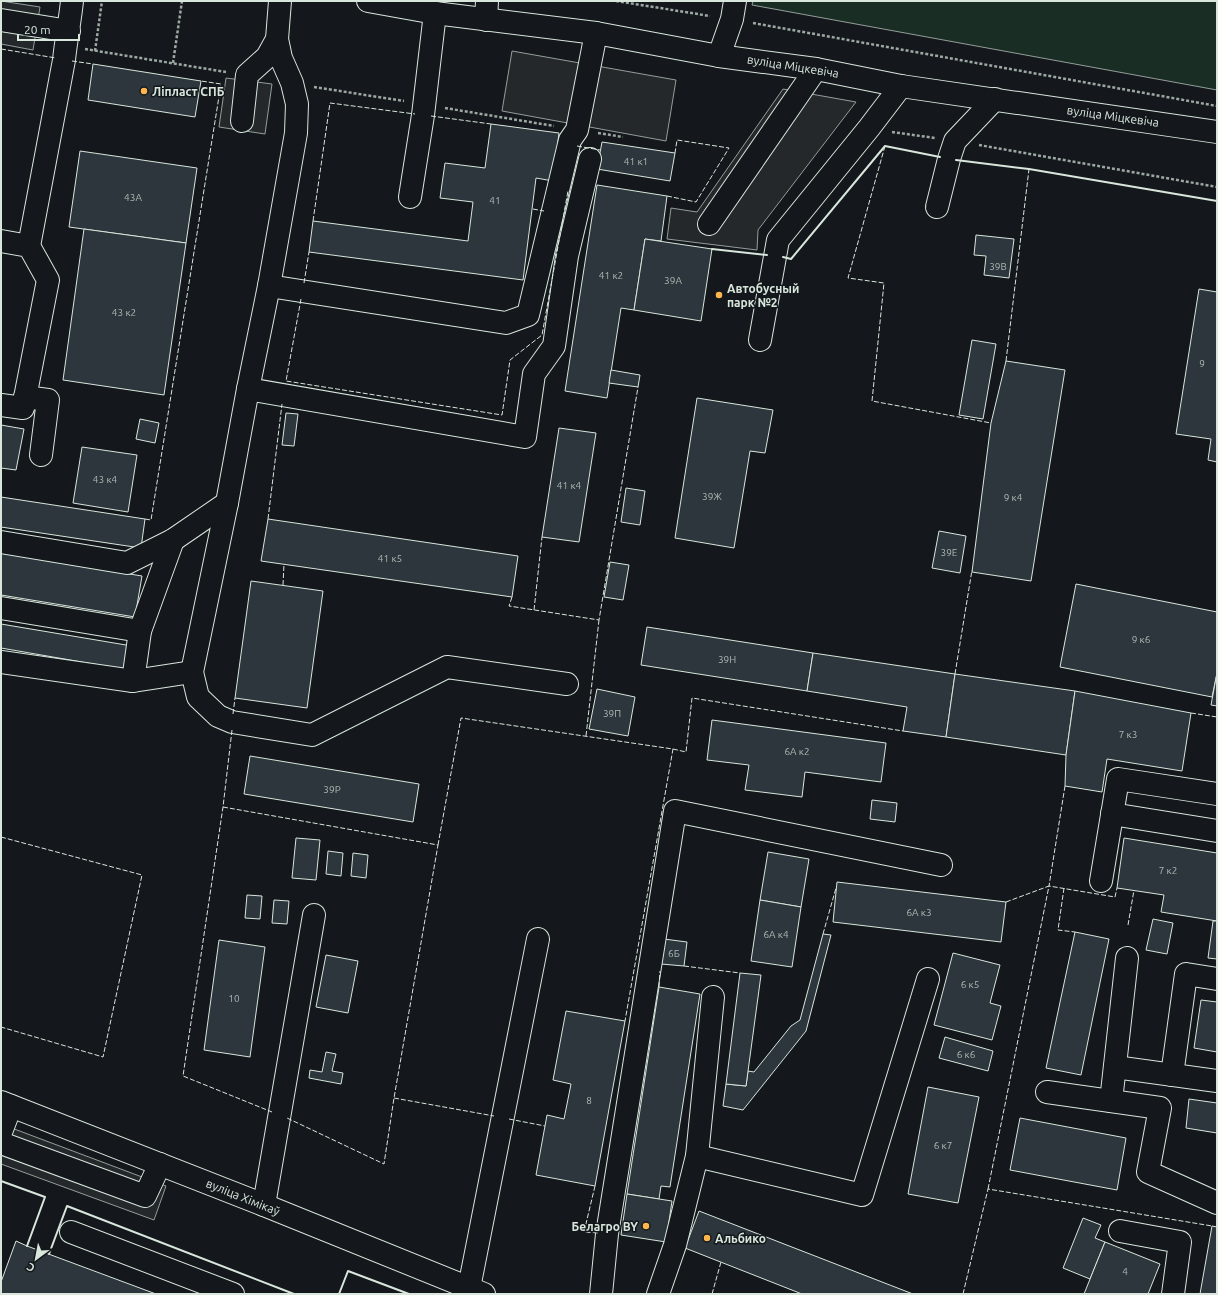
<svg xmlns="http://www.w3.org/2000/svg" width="1218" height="1295" viewBox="0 0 1218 1295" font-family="Ubuntu,sans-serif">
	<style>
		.green { fill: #1a2d24; stroke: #939e99 }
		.parking { fill: #24282b; stroke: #939e99 }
		.building { fill: #2c363c; stroke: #d8e6dc }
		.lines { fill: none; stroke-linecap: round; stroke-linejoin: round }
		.minor-casing { stroke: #d8e6dc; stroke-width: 24 }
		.path { stroke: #9da8a2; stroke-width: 2.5; stroke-dasharray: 3 2; stroke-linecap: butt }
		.minor { stroke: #14181c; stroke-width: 22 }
		.fence { stroke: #d8e6dc; stroke-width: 1; stroke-dasharray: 5 2; stroke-linecap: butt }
		.wall { stroke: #d8e6dc; stroke-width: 2 }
		.poi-dot { fill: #ffb74d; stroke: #14181c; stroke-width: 1.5 }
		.labels { text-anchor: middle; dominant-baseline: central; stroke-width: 3; stroke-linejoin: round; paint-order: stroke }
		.number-label { font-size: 10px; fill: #adbab4 }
		.street-label { font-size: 12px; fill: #d8e6dc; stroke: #14181c }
		.poi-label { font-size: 12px; font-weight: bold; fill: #d8e6dc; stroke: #14181c; text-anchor: start }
	</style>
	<rect width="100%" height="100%" fill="#14181c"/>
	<!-- green -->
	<polygon class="green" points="753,1 1217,1 1217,90 752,5"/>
	<!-- parking -->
	<g class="parking">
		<polygon points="1,1 40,7 33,50 1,44"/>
		<polygon points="512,51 676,80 666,141 502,111"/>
		<polygon points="226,78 272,84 265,134 219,127"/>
		<polygon points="783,89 856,102 758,230 757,250 667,239 671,208 697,212"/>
		<polygon points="1,1124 166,1186 154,1220 1,1164"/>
	</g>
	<!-- building -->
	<g class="building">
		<polygon points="93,64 201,81 195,117 88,100"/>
		<polygon points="491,124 559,133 553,181 536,178 523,280 309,252 313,221 468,241 473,202 440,198 445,163 485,168"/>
		<polygon points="602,142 675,153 670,181 597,169"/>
		<polygon points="80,151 197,168 186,243 69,227"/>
		<polygon points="597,185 667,196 661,241 645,239 634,310 621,308 607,398 565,391"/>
		<polygon points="84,229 186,243 164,395 63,380"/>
		<polygon points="976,235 1014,239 1009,278 984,275 986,256 974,255"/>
		<polygon points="645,239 712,249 701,321 634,310"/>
		<polygon points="1199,289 1217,292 1217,462 1208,460 1211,439 1176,434"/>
		<polygon points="972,340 996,344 983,419 959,415"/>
		<polygon points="1006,361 1065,370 1031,581 972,572 991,423"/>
		<polygon points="611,370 640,375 638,387 609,383"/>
		<polygon points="697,398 773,410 765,453 750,451 734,548 675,538"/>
		<polygon points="286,413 298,414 294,446 282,445"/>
		<polygon points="140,419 159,423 155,443 136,439"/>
		<polygon points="1,425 24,429 16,470 1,468"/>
		<polygon points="559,428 596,433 579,542 542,537"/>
		<polygon points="82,447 137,455 128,512 73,503"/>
		<polygon points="626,488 645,491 640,525 621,522"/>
		<polygon points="1,497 145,519 141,548 1,527"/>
		<polygon points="268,519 518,556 512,597 261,561"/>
		<polygon points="939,531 966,536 960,573 932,568"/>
		<polygon points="1,553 142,576 135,617 1,595"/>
		<polygon points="610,562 629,565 623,600 604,597"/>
		<polygon points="251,581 323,591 307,708 235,698"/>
		<polygon points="1076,584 1217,612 1217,673 1212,697 1060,667"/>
		<polygon points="1,624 132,646 128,670 1,648"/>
		<polygon points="647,627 813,653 807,691 641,665"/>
		<polygon points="813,653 955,674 946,737 903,731 907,707 807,691"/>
		<polygon points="1217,673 1217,706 1211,705"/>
		<polygon points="955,674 1075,691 1066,755 946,737"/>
		<polygon points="597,689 635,697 628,736 589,729"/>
		<polygon points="1075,691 1191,713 1182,771 1107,759 1102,792 1065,786 1066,755"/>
		<polygon points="712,720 886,743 881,782 805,772 802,797 745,790 749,765 707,760"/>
		<polygon points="250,756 419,784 413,822 244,794"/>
		<polygon points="872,800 897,803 895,822 870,819"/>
		<polygon points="296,838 320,840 316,880 292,878"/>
		<polygon points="1124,838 1217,853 1217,921 1161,912 1164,895 1117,888"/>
		<polygon points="328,851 343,853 341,876 326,874"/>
		<polygon points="768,852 809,859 801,907 760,900"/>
		<polygon points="353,853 368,855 366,878 351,876"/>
		<polygon points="837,882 1006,902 1001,942 833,922"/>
		<polygon points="247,895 262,896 260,919 245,918"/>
		<polygon points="274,900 289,901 287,924 272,923"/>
		<polygon points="760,900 801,907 792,967 751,961"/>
		<polygon points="1153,919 1173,923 1167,954 1146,950"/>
		<polygon points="1213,921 1217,921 1217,959 1208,958"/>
		<polygon points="1075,932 1109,939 1081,1075 1046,1068"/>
		<polygon points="823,934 831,935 806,1031 743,1110 723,1106 726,1084 746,1086 748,1071 754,1072 791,1026 800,1020"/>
		<polygon points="664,939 687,942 684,966 661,964"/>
		<polygon points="219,940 265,947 250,1057 204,1050"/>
		<polygon points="953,953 1000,965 990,1003 1001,1006 992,1040 934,1025"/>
		<polygon points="326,955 358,961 348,1013 316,1007"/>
		<polygon points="740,973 761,975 746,1086 726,1084"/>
		<polygon points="659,987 700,994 670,1187 661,1186 659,1199 627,1194"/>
		<polygon points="1201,1000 1217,1002 1217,1052 1194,1048"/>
		<polygon points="566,1011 625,1021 595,1186 536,1175 547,1115 564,1119 571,1084 553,1080"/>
		<polygon points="945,1037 993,1051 988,1071 939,1058"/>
		<polygon points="326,1052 336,1054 332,1071 343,1073 341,1084 309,1078 310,1070 322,1072"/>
		<polygon points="928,1087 979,1097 958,1203 908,1194"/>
		<polygon points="1189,1099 1217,1103 1217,1133 1186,1128"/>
		<polygon points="1020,1118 1126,1138 1117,1190 1010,1170"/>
		<polygon points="627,1194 672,1201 666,1242 621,1235"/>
		<polygon points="699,1211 913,1294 802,1294 685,1248"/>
		<polygon points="1083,1218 1101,1225 1095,1238 1105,1242 1090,1279 1063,1268"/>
		<polygon points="1212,1226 1217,1227 1217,1294 1200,1294"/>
		<polygon points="16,1241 27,1246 156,1294 1,1294 1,1282"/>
		<polygon points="1105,1242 1160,1264 1148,1294 1084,1294"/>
	</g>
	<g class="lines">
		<defs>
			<g id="minor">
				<polyline points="280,1 277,39 281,58 292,83 297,104 296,133 269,286 248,389 227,503 192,672 198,697 218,716 232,722 312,735 447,667 567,684"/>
				<polyline points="368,1 435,13 596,33 719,56 816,69 901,86 1217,132"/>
				<polyline points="1,20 69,31"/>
				<polyline points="486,20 487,1"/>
				<polyline points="719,56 732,19 735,1"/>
				<polyline points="242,121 247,75 267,57 277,39"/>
				<polyline points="410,197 423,115 435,13"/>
				<polyline points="937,207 949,159 955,141 995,99"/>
				<polyline points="709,224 816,69"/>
				<polyline points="1,241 29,246 48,280 23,408 1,405"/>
				<path d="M29 246 64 60C66 40 70 21 72 1"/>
				<polyline points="269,286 506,323 528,315 570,140 577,130 596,33"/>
				<polyline points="760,340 778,240 869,128 901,86"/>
				<polyline points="248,389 525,437 534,374 554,346 567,256 590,159"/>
				<polyline points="25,397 48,400 41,455"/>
				<polyline points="1,542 127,563 173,540 227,503"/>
				<polyline points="1,608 140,631 173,540"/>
				<polyline points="1,662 133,681 140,631"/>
				<polyline points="133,681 192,672"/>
				<polyline points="1112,814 1217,831"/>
				<polyline points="1101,881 1118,779 1217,794"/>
				<polyline points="1115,1067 1217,1081"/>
				<polyline points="1172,1075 1186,974 1217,979"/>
				<polyline points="1047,1092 1160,1108 1148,1172 1217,1203"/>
				<polyline points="1111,1101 1127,958"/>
				<polyline points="1,1102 264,1205 484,1294"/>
				<polyline points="1,1132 11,1106"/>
				<polyline points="1,1143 145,1196 160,1164"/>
				<polyline points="697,1156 862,1195 928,979"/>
				<polyline points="264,1205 314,915"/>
				<polyline points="1120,1231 1180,1242 1173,1294"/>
				<polyline points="71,1232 233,1294"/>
				<polyline points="469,1288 538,939"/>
				<polyline points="601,1294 607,1234 675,811 941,865"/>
				<polyline points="658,1294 675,1245 697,1156 713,997"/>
			</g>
		</defs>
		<!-- minor casing -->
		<use href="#minor" class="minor-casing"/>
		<!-- path -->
		<g class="path">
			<polyline points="616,1 710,16"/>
			<polyline points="753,23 1217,106"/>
			<polyline points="85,49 226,72"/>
			<polyline points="95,51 102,1"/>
			<polyline points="173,63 182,1"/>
			<polyline points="314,87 404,101"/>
			<polyline points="445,108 554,126"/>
			<polyline points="892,132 935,138"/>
			<polyline points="598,133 623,137"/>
			<polyline points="979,145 1217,187"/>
		</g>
		<!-- minor -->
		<use href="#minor" class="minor"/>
		<!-- fence -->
		<g class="fence">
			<polyline points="1,49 56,58"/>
			<polyline points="72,61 93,64"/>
			<polyline points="431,116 491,124"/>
			<polyline points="577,146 600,150"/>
			<polyline points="885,146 848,278 884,283 872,401 991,423"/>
			<polyline points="667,196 696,202 729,148 677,140 675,153"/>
			<polyline points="533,209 544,211"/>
			<polyline points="313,221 330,103 415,114"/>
			<polyline points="304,283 309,252"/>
			<polyline points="301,299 286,381 502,415 510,360 542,335 568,191"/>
			<polyline points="1006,361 1029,169"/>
			<polyline points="145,519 151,520 221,84 201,81"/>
			<polyline points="268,519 282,404"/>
			<polyline points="283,585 284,564"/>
			<polyline points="512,597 509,606 599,620 638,387"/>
			<polyline points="534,610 542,537"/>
			<polyline points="955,674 972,570"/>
			<polyline points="1191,713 1217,717"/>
			<polyline points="233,714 235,698"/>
			<polyline points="232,730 223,807 183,1076 272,1112"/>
			<polyline points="586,736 599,620"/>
			<polyline points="673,749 686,752 692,698 903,731"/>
			<polyline points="1065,786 1049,886 1115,897 1117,888"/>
			<polyline points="223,807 438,845 394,1098 384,1164 287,1118"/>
			<polyline points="1,837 142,875 103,1057 1,1027"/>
			<polyline points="438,845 461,718 673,749 625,1021"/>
			<polyline points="1064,888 1058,930 1075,932"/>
			<polyline points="1006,902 1049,886"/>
			<polyline points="1128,925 1134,890"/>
			<polyline points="823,934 836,888"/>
			<polyline points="684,966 740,973"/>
			<polyline points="659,987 660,971"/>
			<polyline points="394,1098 494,1116"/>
			<polyline points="509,1119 545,1126"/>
			<polyline points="595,1186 584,1232 599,1233"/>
			<polyline points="988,1189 1049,886"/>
			<polyline points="712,1294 721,1262"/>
			<polyline points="963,1294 988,1189 1212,1226"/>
		</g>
		<!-- wall -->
		<g class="wall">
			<polyline points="956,160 1029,169 1217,201"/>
			<polyline points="712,249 767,255"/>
			<polyline points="783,257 791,259 885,146 940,157"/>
			<polyline points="1,1181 45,1197 27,1246"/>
			<polyline points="49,1254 67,1206 294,1294"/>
			<polyline points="339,1294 348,1271 409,1294"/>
		</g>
	</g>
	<!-- markers -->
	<g class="poi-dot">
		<circle cx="144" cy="91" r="4"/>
		<circle cx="719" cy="295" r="4"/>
		<circle cx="646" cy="1226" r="4"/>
		<circle cx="707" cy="1238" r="4"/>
	</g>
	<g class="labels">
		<!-- number labels -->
		<g class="number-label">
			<text x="636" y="161">41 к1</text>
			<text x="133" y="197">43А</text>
			<text x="495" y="200">41</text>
			<text x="998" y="266">39В</text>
			<text x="611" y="275">41 к2</text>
			<text x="673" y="280">39А</text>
			<text x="124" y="312">43 к2</text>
			<text x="1202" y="363">9</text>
			<text x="105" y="479">43 к4</text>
			<text x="569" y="485">41 к4</text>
			<text x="712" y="496">39Ж</text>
			<text x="1013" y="497">9 к4</text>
			<text x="949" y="552">39Е</text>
			<text x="390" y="558">41 к5</text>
			<text x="1141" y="639">9 к6</text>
			<text x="727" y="659">39Н</text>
			<text x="612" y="713">39П</text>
			<text x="1128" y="734">7 к3</text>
			<text x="797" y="751">6А к2</text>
			<text x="332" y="789">39Р</text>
			<text x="1168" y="870">7 к2</text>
			<text x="919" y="912">6А к3</text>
			<text x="776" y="934">6А к4</text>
			<text x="674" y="953">6Б</text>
			<text x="970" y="984">6 к5</text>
			<text x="234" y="998">10</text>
			<text x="966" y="1054">6 к6</text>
			<text x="589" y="1100">8</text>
			<text x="943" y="1145">6 к7</text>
			<text x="1125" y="1271">4</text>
		</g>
		<!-- street labels -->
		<g class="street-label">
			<text transform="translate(793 66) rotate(9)">вуліца Міцкевіча</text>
			<text transform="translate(1113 116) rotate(8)">вуліца Міцкевіча</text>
			<text transform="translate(243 1197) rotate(22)">вуліца Хімікаў</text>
		</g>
		<!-- poi labels -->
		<g class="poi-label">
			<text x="152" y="91">Ліпласт СПБ</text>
			<text x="727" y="288">Автобусный<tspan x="727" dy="14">парк №2</tspan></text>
			<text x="638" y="1226" text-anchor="end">Белагро BY</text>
			<text x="715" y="1238">Альбико</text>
		</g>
	</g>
	<!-- border -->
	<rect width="1218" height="1295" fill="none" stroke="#d8e6dc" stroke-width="4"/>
	<!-- north arrow -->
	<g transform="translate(36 1259) rotate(212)" stroke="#14181c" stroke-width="3" paint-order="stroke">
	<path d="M0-3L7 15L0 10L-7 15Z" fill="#d8e6dc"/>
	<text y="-6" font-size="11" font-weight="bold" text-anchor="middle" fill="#d8e6dc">С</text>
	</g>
	<!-- scale -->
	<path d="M18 34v6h61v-6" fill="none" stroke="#d8e6dc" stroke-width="2"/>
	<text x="24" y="34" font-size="12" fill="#d8e6dc" stroke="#14181c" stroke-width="3" paint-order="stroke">20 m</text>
</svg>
